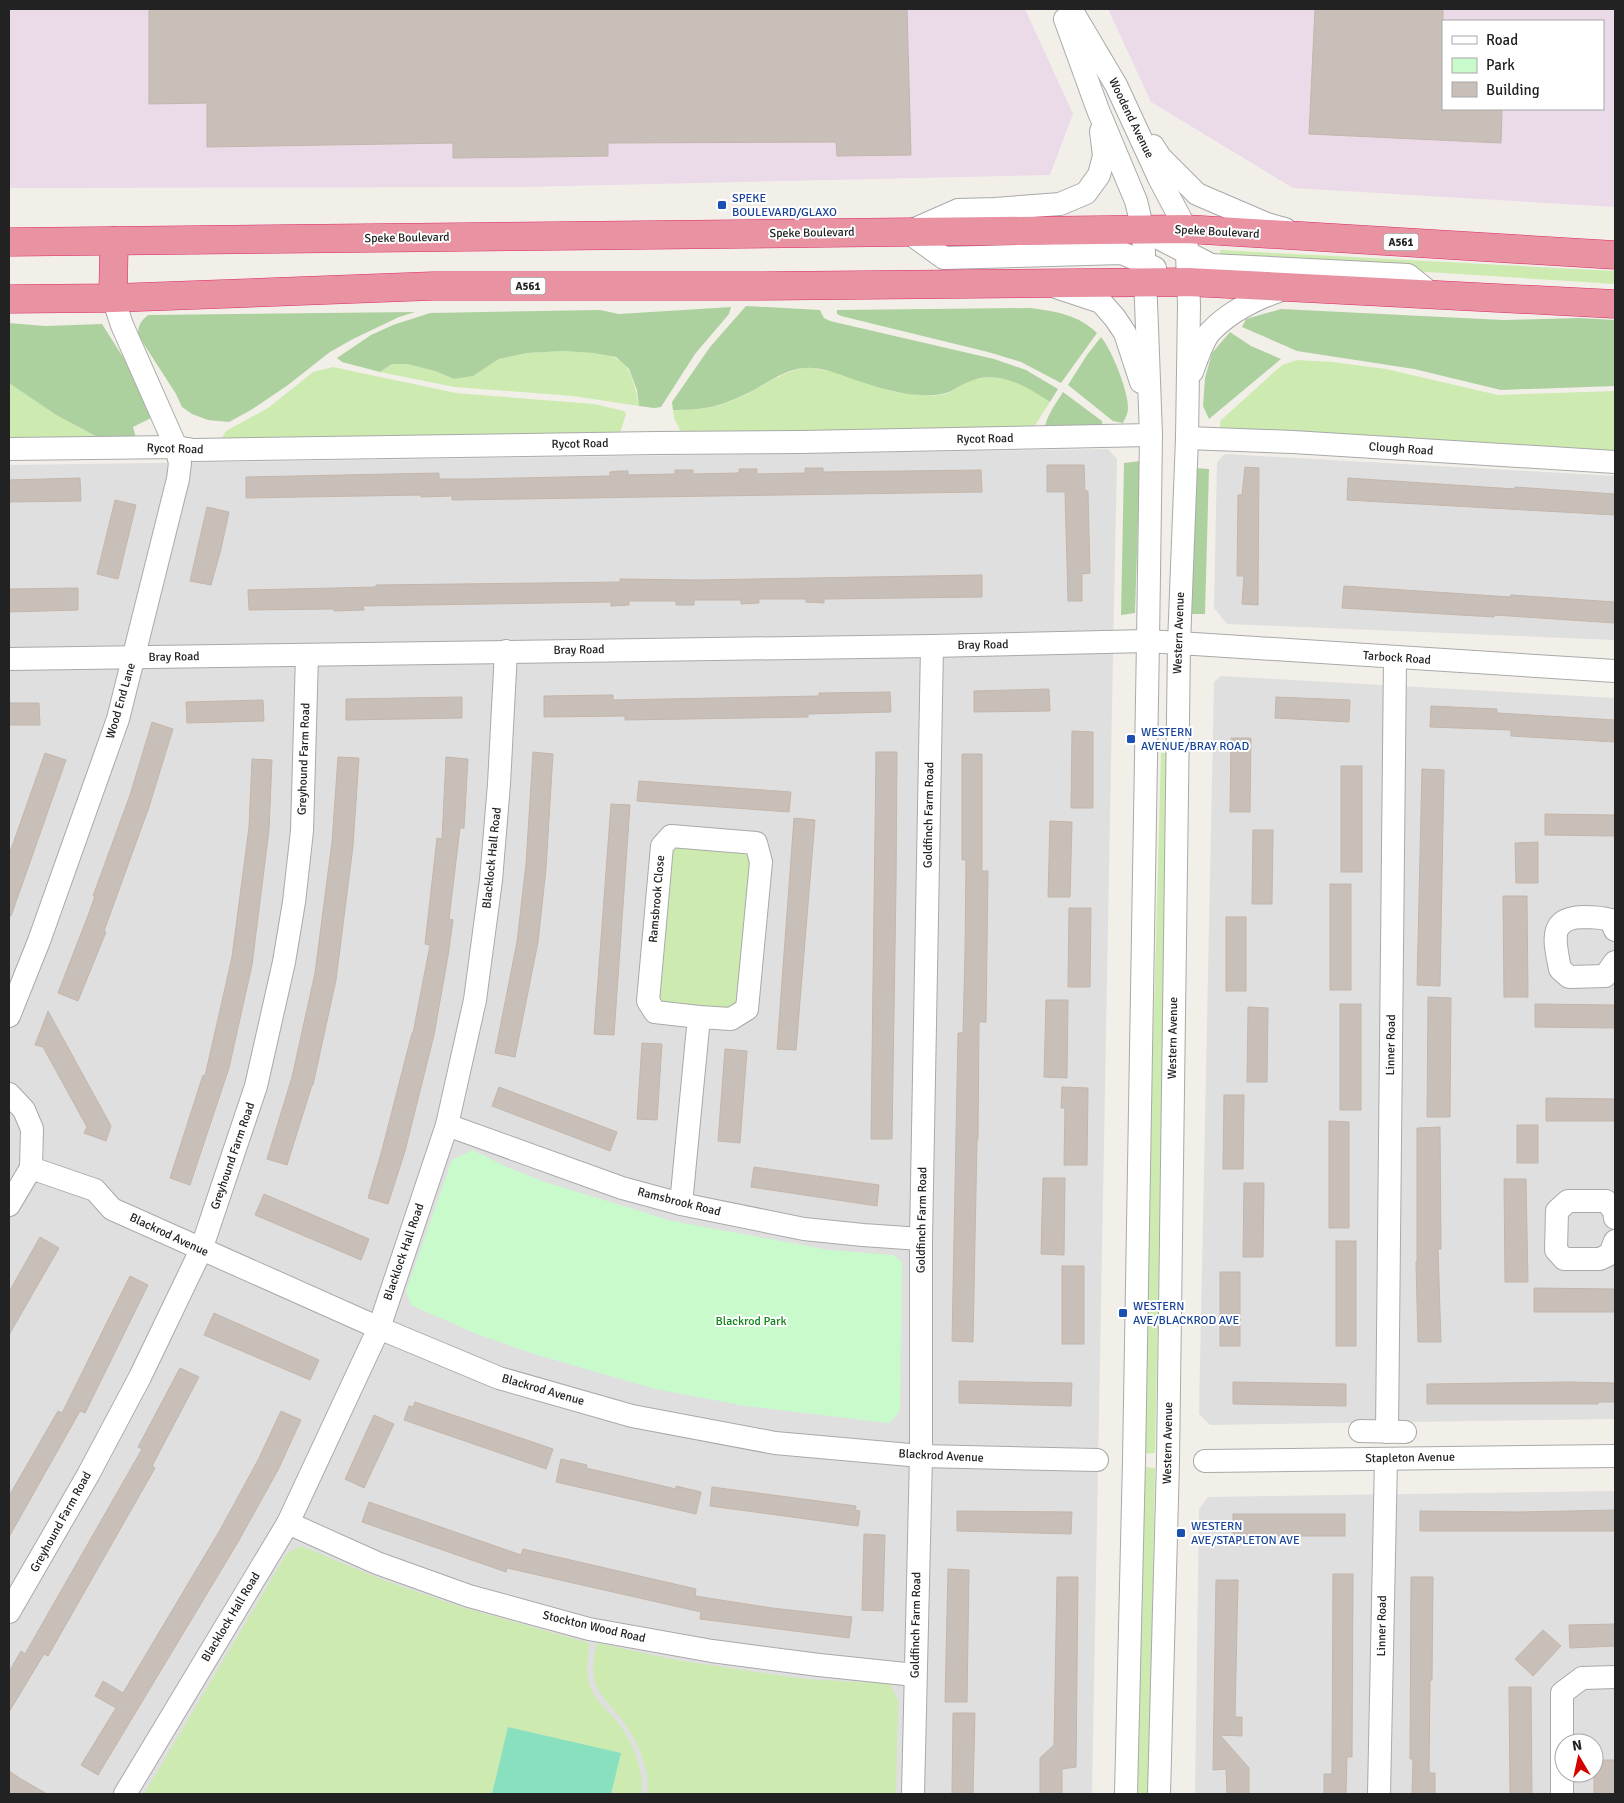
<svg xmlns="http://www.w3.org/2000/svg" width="1624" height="1803" viewBox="0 0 1624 1803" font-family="Signika,sans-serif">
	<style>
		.residential { fill: #e0dfdf; fill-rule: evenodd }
		.industrial { fill: #ebdbe8; fill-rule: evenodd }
		.grass { fill: #cdebb0 }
		.forest { fill: #add19e }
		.park { fill: #c8facc }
		.pitch { fill: #88e0be }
		.building { fill: #c7bfb8; stroke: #c4b6ab }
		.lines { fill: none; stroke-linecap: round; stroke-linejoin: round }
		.minor-casing { stroke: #a9a9a9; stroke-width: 24 }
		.highway-casing { stroke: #dc2a67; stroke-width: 29 }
		.minor { stroke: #fff; stroke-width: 22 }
		.highway { stroke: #e892a2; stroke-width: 28 }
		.transit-dot { fill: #1a4fb4; stroke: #fff; stroke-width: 2 }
		.labels { text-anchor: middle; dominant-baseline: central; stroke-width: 4; stroke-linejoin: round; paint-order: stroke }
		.shield { fill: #fff; stroke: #646464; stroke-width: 1 }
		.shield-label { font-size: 11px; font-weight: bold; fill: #222 }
		.street-label { font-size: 12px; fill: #222; stroke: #fff }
		.transit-label { font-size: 12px; fill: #164399; stroke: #fff; text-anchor: start }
		.park-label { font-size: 12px; fill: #0c8416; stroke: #fff }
	</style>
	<rect width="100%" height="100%" fill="#f2efe9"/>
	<!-- residential -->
	<g class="residential">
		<polygon points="1108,449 1117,459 1113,654 1092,1794 9,1794 9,465"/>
		<polygon points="1225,454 1615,476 1615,640 1227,624 1214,608 1217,462"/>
		<polygon points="1221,676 1615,698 1615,1419 1210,1425 1199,1414 1214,682"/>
		<path d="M1615 1491V1794H1195L1199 1509 1208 1497ZM1564 1743H1594V1773H1564Z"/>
	</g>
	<!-- industrial -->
	<g class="industrial">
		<polygon points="9,9 1025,9 1073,114 1050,175 522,187 9,188"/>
		<path d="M1108 9H1615V207L1293 188 1151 102ZM1443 21H1603V109H1443Z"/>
	</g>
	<!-- grass -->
	<g class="grass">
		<polygon points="1220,250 1615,271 1615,284 1222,259"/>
		<path d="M563 351C614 354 630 350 639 406L573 396 454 387 380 372 392 364H407L435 371 454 379 473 376 499 359 527 353Z"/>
		<polygon points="1297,360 1332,362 1386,369 1498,395 1615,391 1615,456 1220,433 1220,421 1282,365"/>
		<polygon points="333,367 456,393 594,404 624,411 626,414 619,436 223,441 222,438 226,431 268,408 313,372"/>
		<path d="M807 367C815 369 824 370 833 372 859 379 883 392 910 394 923 395 937 397 948 393 956 390 961 384 968 381 1002 371 1023 383 1050 402L1032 430 683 436 674 418 673 410C702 410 721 407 747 394 769 383 782 372 807 367Z"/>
		<polygon points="9,383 56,415 107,442 9,442"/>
		<polygon points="1161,753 1170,753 1155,1453 1142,1454"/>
		<polygon points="675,845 741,848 750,856 741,995 736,1006 724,1011 663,1004 659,990 667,854"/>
		<polygon points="1143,1467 1155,1468 1149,1794 1137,1794"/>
		<path d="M301 1546 383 1580 461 1607 589 1643C588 1658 585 1674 591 1689 596 1701 607 1710 615 1719 630 1736 646 1772 641 1794H611L620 1753 508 1727 492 1794H144L287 1553Z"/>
		<path d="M597 1643 676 1660 805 1679 890 1684 898 1700 896 1794H647C651 1768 635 1736 619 1716 609 1704 598 1694 594 1678 592 1666 594 1655 597 1643Z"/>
	</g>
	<!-- forest -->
	<g class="forest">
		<path d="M746 306 820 310 824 318 830 321 994 359 1026 370 1058 389 1050 402C1025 385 996 368 966 383 960 385 955 390 949 392 937 397 920 395 908 394 896 392 882 389 871 385 852 380 824 366 805 368 783 369 766 385 746 394 719 407 703 410 673 410L672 402 710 347Z"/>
		<polygon points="731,307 729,314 695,354 661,407 654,408 639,406 637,390 629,369 616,357 594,353 563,351 527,353 499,359 473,376 454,379 435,371 407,364 392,364 380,372 342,362 337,358 371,335 393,325 430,313 600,310 619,314"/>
		<path d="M1030 308C1055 311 1079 315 1097 333L1061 383 1021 362 988 352 841 316 837 314V310Z"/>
		<polygon points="1281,309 1503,320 1580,318 1615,320 1615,386 1501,390 1414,369 1297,351 1242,327 1246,319"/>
		<path d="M415 312 399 317 353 339 330 352 288 385 251 410 229 422 208 420 192 414 182 407 176 394 138 335C138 325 141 321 148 315Z"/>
		<polygon points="9,323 45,326 102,324 154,406 157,415 133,427 137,442 107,442 56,415 9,383"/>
		<polygon points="1230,332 1251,346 1281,359 1209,419 1203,406 1205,378 1212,353"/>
		<path d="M1101 337C1112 350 1128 391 1128 408 1128 413 1125 419 1123 423L1113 421 1068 385 1087 355Z"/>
		<path d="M1063 392 1102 421 1103 430 1044 431C1046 416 1055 405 1063 392Z"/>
		<polygon points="1140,461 1135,613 1121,615 1124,463"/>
		<polygon points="1195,468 1209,469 1205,614 1192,614"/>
	</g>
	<!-- park -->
	<polygon class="park" points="473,1150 504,1166 545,1182 672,1221 829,1250 893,1255 902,1262 900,1411 889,1423 746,1406 655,1389 534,1354 474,1333 411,1305 406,1291 452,1160"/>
	<!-- pitch -->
	<polygon class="pitch" points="508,1727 621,1753 611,1794 492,1794"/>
	<!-- building -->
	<g class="building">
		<polygon points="149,9 907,9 911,155 837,156 836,142 608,143 608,156 541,157 453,158 453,143 207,147 207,103 149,104"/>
		<polygon points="1315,9 1443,9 1443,109 1502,109 1501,143 1309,134"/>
		<polygon points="1047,465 1084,465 1085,491 1088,491 1090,573 1082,574 1082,601 1068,601 1065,492 1047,492"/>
		<polygon points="1245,467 1259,468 1258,605 1242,604 1244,576 1237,576 1238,495 1242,495"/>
		<polygon points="805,468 823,468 823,472 981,470 982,492 452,500 452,496 421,497 421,495 246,498 246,477 439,473 439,479 471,479 610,476 610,472 619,471 628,471 628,475 675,474 675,470 693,470 693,474 739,473 739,469 757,469 757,474 805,473"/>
		<polygon points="80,478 81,501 9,502 9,480"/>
		<polygon points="1348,478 1515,489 1515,487 1615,494 1615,515 1347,500"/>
		<polygon points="115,500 136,505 118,579 97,574"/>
		<polygon points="207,507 229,512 221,549 211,585 190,581"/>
		<polygon points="982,575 982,597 824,599 824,603 806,602 806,599 759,599 759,603 741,604 741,600 694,600 694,605 676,605 676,601 629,601 629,605 611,606 611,602 363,606 364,610 334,611 334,609 249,610 248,590 376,587 376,585 620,582 620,579 698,580"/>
		<polygon points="1344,586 1510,597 1511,595 1615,602 1615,623 1494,615 1494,617 1342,608"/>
		<polygon points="78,588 78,610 9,612 9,589"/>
		<polygon points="1049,689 1050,711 974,712 974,691"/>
		<polygon points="890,692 891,712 808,714 808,717 625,720 625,716 544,717 544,696 613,695 613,700 819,696 819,693"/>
		<polygon points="462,697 462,718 346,720 346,699"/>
		<polygon points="1276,697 1350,700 1349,722 1275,718"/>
		<polygon points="263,700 264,721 187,723 186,702"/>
		<polygon points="9,703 39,703 40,725 9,725"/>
		<polygon points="1431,706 1497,709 1497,713 1615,720 1615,742 1511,736 1511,730 1430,727"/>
		<polygon points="152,722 173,729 149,807 104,931 106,932 78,1001 58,993 89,913 95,896 93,896 130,795"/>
		<polygon points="1072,731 1093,732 1093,808 1071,808"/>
		<polygon points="1231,738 1251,738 1250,812 1230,812"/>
		<polygon points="533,752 553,754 546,869 538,942 515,1057 495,1053 517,942 526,864"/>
		<polygon points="876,752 897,752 896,887 892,1139 871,1139"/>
		<polygon points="45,753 66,760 11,916 9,915 9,855"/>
		<polygon points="962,754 982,754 982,871 988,871 986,1022 979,1022 978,1140 977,1140 973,1342 952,1341 958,1033 963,1033 965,953 966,860 962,860"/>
		<polygon points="338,757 359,758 353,846 336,980 313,1085 312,1085 287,1165 267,1159 292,1077 315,973 332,842"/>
		<polygon points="446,757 468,759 464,828 460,828 449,919 453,920 448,956 434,1035 405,1151 388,1204 368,1198 382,1150 412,1033 413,1033 430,945 425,944 437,838 442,839"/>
		<polygon points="252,759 272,760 269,830 252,965 229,1068 190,1185 170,1178 203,1075 205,1076 232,957 249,827"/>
		<rect x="1341" y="766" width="21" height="106"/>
		<polygon points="1422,769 1444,770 1440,986 1417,985"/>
		<polygon points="639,781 791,792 789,812 637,801"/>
		<polygon points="611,804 630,805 614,1035 594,1034"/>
		<polygon points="1545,814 1615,815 1615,836 1545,835"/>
		<polygon points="794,818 815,820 796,1050 777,1049"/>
		<polygon points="1050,821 1072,822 1070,897 1048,897"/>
		<polygon points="1253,830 1273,830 1272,904 1252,904"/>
		<polygon points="1538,842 1538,883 1516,883 1515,843"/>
		<rect x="1330" y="884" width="21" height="106"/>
		<polygon points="1503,896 1527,896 1528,997 1504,997"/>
		<polygon points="1069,908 1091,908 1090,987 1068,987"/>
		<rect x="1226" y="917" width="20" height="74"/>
		<polygon points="1428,997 1451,998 1450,1117 1427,1117"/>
		<polygon points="1046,1000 1068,1000 1067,1078 1044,1077"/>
		<rect x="1340" y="1004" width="21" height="106"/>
		<polygon points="1535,1004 1615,1005 1615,1028 1535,1027"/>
		<polygon points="1248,1007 1268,1008 1267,1082 1247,1082"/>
		<polygon points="48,1011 111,1126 106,1141 84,1133 87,1127 43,1047 35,1045"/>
		<polygon points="642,1043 662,1044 657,1120 637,1119"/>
		<polygon points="725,1049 747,1051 740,1143 718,1141"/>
		<polygon points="499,1087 617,1132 610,1151 492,1106"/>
		<polygon points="1062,1087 1088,1088 1087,1165 1064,1165 1065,1108 1061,1108"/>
		<polygon points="1224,1095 1244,1095 1243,1169 1223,1169"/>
		<polygon points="1546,1098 1615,1099 1615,1121 1546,1121"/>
		<polygon points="1329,1121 1349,1122 1349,1228 1329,1228"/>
		<rect x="1517" y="1125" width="21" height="38"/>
		<polygon points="1440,1127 1441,1249 1438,1249 1441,1342 1418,1342 1416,1262 1417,1262 1417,1128"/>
		<polygon points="754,1167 879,1185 877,1206 751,1187"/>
		<polygon points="1043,1178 1065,1178 1064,1255 1041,1254"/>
		<polygon points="1504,1179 1526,1179 1528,1282 1505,1282"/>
		<polygon points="1244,1183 1264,1183 1263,1257 1243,1257"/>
		<polygon points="264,1194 369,1239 361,1260 255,1215"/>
		<polygon points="40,1237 59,1248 9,1335 9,1292"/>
		<rect x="1336" y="1241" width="20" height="105"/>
		<rect x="1062" y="1266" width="22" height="78"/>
		<rect x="1220" y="1272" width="20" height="74"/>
		<polygon points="130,1276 148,1285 85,1413 80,1411 9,1537 9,1496 58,1411 62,1413"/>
		<polygon points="1534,1288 1615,1289 1615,1312 1534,1312"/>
		<polygon points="214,1313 319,1360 310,1380 204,1335"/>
		<polygon points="180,1368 199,1377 152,1466 155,1468 48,1656 44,1654 9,1712 9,1672 21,1651 25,1654 142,1449 138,1447"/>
		<polygon points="959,1381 1072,1383 1071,1406 959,1403"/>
		<polygon points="1233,1382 1346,1384 1346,1406 1233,1404"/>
		<polygon points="1569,1382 1615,1383 1615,1402 1598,1402 1598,1404 1427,1404 1427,1384"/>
		<polygon points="415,1402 553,1449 546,1469 404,1420 409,1406 413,1407"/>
		<polygon points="281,1411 301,1420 278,1470 238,1542 98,1775 81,1765 116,1708 95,1696 103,1681 123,1693 220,1530 258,1460"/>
		<polygon points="374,1415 394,1424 364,1488 345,1479"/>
		<polygon points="561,1459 587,1465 586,1468 612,1474 676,1489 676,1486 701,1492 696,1514 556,1482"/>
		<polygon points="712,1487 856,1506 855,1510 860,1511 858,1526 710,1506"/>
		<polygon points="369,1502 521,1555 523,1549 696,1589 695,1596 772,1608 852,1617 849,1638 700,1619 701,1612 507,1568 506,1572 362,1522"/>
		<polygon points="1615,1510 1615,1531 1420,1531 1420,1511 1519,1512"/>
		<polygon points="957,1511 1072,1512 1071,1534 957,1531"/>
		<rect x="1233" y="1514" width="112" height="22"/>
		<polygon points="864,1534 885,1535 883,1611 862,1610"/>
		<polygon points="948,1569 969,1570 967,1702 945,1702"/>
		<polygon points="1333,1574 1353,1574 1352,1757 1347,1757 1346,1794 1324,1794 1324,1774 1332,1774"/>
		<polygon points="1057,1577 1078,1577 1076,1767 1062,1769 1062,1794 1040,1794 1040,1758 1054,1745"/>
		<polygon points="1411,1577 1433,1577 1432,1680 1430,1680 1429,1773 1435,1773 1435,1794 1412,1794 1413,1759 1410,1759"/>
		<polygon points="1216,1580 1238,1580 1235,1717 1242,1717 1242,1736 1220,1735 1249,1768 1249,1794 1227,1794 1226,1769 1213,1770"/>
		<polygon points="1615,1624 1615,1646 1570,1648 1569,1625"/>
		<polygon points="1543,1630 1561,1646 1533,1676 1515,1659"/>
		<polygon points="1509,1687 1531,1687 1532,1794 1510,1794"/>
		<polygon points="953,1713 975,1713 973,1794 952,1794"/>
		<rect x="1594" y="1760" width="21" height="34"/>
		<polygon points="9,1771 21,1779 47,1794 9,1794"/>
	</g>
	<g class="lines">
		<defs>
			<g id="minor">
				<polyline points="1071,9 1116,85 1159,178 1186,229 1189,305 1187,438 1179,644 1168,1461 1159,1794"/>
				<polyline points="1065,19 1098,110 1136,201 1143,230 1147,327 1151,435 1148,641 1134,1461 1126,1794"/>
				<polyline points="1101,131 1104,156 1099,175 1086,193 1060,204 994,209 958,210 908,232 944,258 1122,253 1155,268"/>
				<polyline points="1153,146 1160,157 1197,194 1267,224 1285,229"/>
				<polyline points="1143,230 1211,265 1408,275 1433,295"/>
				<polyline points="1056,287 1101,302 1115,318 1125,333 1141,382"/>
				<path d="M1192 372C1196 361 1203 340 1210 332 1230 311 1257 298 1284 289"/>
				<polyline points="1187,438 1293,442 1615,462"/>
				<polyline points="9,449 176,447 194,450 657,443 801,442 1151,435"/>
				<polyline points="9,659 932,646 1148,641 1615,671"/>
				<polygon points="671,836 756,843 761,862 747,1009 731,1019 699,1017 655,1012 648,1001 662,846"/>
				<path d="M1615 930 1611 920C1601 917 1593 917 1583 917 1547 918 1555 942 1560 969L1569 977 1605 976 1615 962"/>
				<polyline points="9,1016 39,941 118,719 178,479 180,463 176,447 122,325 113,298"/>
				<polyline points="9,1094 24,1110 32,1129 31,1168 9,1205"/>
				<polyline points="447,1125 622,1188 681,1204 804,1229 863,1235 921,1239"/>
				<polyline points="31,1168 95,1190 112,1209 379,1328 499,1378 632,1416 775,1443 921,1456 1097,1460"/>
				<polyline points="681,1204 699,1017"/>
				<polyline points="1615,1218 1614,1211 1606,1201 1568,1201 1557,1211 1556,1250 1564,1259 1600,1259 1610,1254 1615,1241"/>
				<polyline points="1360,1431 1405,1432"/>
				<polyline points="1387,1432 1395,658"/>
				<polyline points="1205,1461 1615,1456"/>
				<polyline points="288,1523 377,1563 469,1596 589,1629 712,1651 819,1665 915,1675"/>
				<polyline points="9,1612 88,1475 140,1377 201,1250 256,1086 284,962 294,902 302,831 307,655"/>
				<polyline points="125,1794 288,1523 379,1328 447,1125 475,1000 491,880 499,784 506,651"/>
				<polyline points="913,1794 921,1456 921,1239 932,646"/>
				<polyline points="1379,1794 1386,1459"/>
				<polyline points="1562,1794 1562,1693 1582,1678 1615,1677"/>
			</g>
			<g id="highway">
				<polyline points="9,242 1186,229 1615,255"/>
				<polyline points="113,298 114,241"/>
				<polyline points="9,299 113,298 433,286 759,286 1188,282 1615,304"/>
			</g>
		</defs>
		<!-- minor casing -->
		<use href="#minor" class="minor-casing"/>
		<!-- highway casing -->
		<use href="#highway" class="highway-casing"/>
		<!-- minor -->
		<use href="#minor" class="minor"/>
		<!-- highway -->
		<use href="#highway" class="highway"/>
	</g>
	<!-- markers -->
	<g class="transit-dot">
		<rect x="717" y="200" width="10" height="10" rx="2.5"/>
		<rect x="1126" y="734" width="10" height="10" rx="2.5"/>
		<rect x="1118" y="1308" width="10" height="10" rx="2.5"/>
		<rect x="1176" y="1528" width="10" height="10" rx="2.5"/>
	</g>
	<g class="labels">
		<!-- shield labels -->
		<g class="shield">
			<rect x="1383.5" y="233.5" width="35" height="17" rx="4"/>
			<rect x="510.5" y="277.5" width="35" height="17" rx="4"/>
		</g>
		<g class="shield-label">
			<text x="1401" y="242">A561</text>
			<text x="528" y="286">A561</text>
		</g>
		<!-- street labels -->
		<g class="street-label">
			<text transform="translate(1131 118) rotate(64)">Woodend Avenue</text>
			<text transform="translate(1217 232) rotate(3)">Speke Boulevard</text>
			<text transform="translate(812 233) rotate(-1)">Speke Boulevard</text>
			<text transform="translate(407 238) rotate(-1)">Speke Boulevard</text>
			<text transform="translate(985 439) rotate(-1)">Rycot Road</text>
			<text transform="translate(580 444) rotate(-1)">Rycot Road</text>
			<text transform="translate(175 449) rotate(2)">Rycot Road</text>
			<text transform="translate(1401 449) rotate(4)">Clough Road</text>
			<text transform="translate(1179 633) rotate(-88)">Western Avenue</text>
			<text transform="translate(983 645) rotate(-1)">Bray Road</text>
			<text transform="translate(579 650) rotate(-1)">Bray Road</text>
			<text transform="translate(174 657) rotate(-1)">Bray Road</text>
			<text transform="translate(1397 658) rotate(4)">Tarbock Road</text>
			<text transform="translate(121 701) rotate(-74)">Wood End Lane</text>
			<text transform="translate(304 759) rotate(-88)">Greyhound Farm Road</text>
			<text transform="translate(929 815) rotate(-89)">Goldfinch Farm Road</text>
			<text transform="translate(492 858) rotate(-84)">Blacklock Hall Road</text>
			<text transform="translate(657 899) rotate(-85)">Ramsbrook Close</text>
			<text transform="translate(1173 1038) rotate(-89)">Western Avenue</text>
			<text transform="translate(1391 1045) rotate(-89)">Linner Road</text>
			<text transform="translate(233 1156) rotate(-71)">Greyhound Farm Road</text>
			<text transform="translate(679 1202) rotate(14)">Ramsbrook Road</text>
			<text transform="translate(922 1220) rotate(-89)">Goldfinch Farm Road</text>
			<text transform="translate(169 1235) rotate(25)">Blackrod Avenue</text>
			<text transform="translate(404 1252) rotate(-71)">Blacklock Hall Road</text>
			<text transform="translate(543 1390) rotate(16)">Blackrod Avenue</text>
			<text transform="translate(1168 1443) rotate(-89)">Western Avenue</text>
			<text transform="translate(941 1456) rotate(3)">Blackrod Avenue</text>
			<text transform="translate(1410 1458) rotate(-1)">Stapleton Avenue</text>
			<text transform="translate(61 1522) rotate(-61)">Greyhound Farm Road</text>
			<text transform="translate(231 1617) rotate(-59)">Blacklock Hall Road</text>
			<text transform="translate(916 1625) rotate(-89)">Goldfinch Farm Road</text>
			<text transform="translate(1382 1626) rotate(-89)">Linner Road</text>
			<text transform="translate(594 1627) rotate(13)">Stockton Wood Road</text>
		</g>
		<!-- transit labels -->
		<g class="transit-label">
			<text x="732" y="198">SPEKE<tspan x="732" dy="14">BOULEVARD/GLAXO</tspan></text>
			<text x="1141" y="732">WESTERN<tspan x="1141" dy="14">AVENUE/BRAY ROAD</tspan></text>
			<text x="1133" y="1306">WESTERN<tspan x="1133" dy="14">AVE/BLACKROD AVE</tspan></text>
			<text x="1191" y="1526">WESTERN<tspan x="1191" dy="14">AVE/STAPLETON AVE</tspan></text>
		</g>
		<!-- park labels -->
		<g class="park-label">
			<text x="751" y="1321">Blackrod Park</text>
		</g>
	</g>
	<!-- border -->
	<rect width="1624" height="1803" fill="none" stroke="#222222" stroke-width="20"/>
	<!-- legend -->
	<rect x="1442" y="20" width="162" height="90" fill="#ffffff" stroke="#a7a7a7"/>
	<rect x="1452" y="36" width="25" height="8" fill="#ffffff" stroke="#a7a7a7"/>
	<text x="1486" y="45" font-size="15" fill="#222222">Road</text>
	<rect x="1452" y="58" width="25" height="15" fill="#c8facc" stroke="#a7a7a7"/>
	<text x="1486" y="70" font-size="15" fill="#222222">Park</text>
	<rect x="1452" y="82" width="25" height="15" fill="#c7bfb8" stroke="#a7a7a7"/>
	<text x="1486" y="95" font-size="15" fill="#222222">Building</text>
	<!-- north arrow -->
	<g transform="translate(1579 1758) rotate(351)"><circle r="24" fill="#ffffff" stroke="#a7a7a7"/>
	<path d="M0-4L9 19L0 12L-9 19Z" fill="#d40000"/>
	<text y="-8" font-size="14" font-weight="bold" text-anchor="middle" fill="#222222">N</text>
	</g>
</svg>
